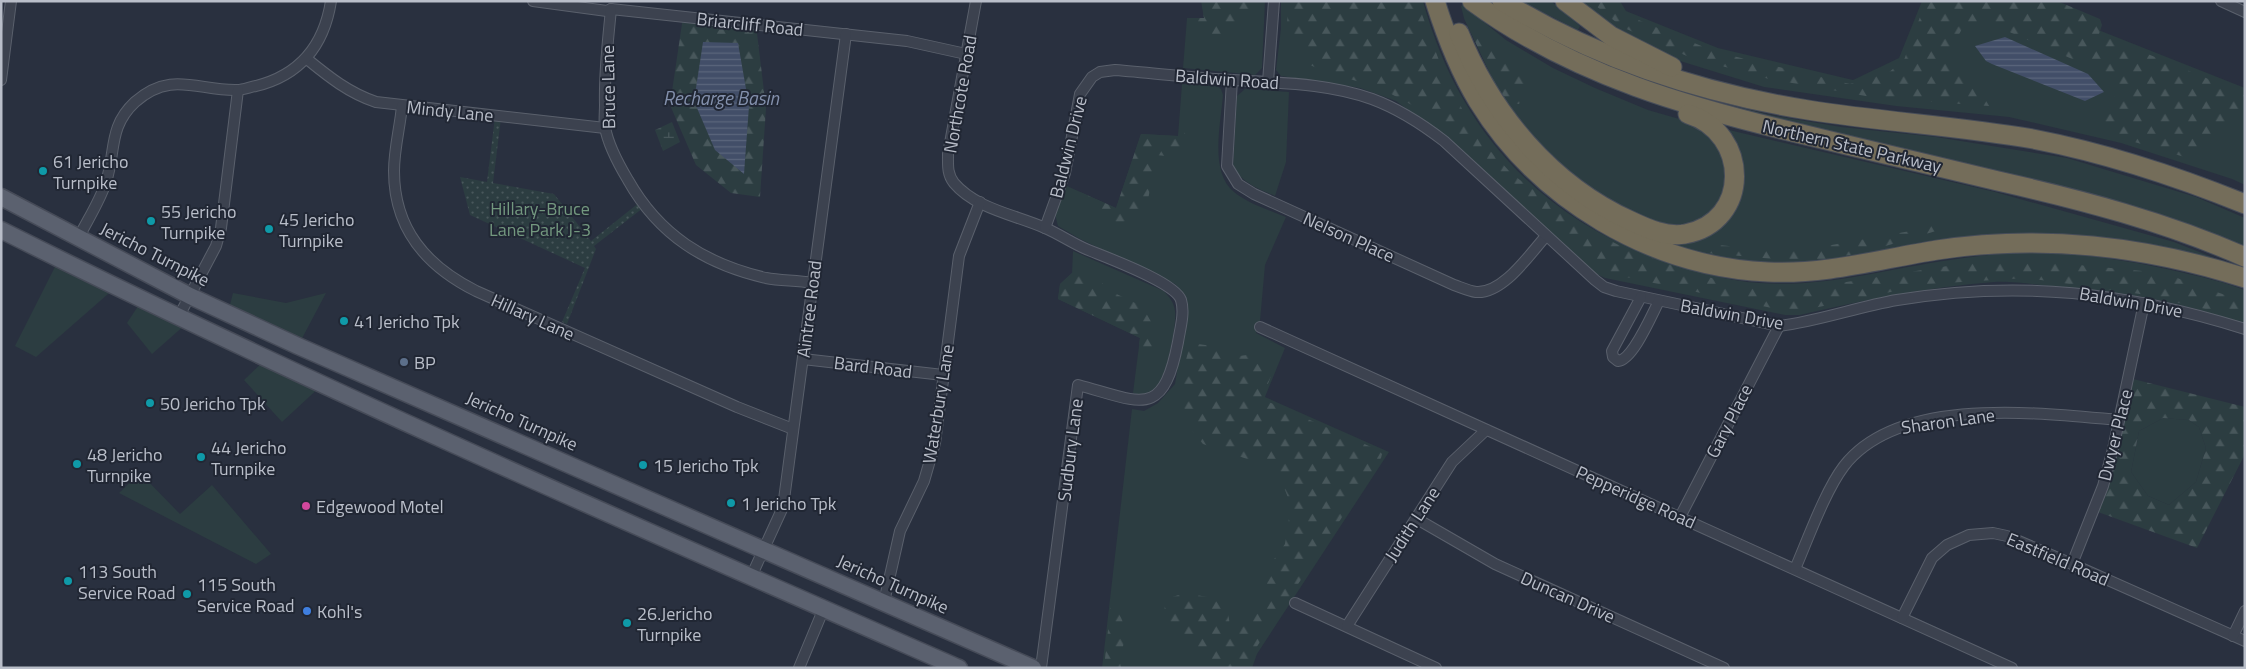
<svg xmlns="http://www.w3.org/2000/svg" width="2246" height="669" viewBox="0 0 2246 669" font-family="'Titillium Web',sans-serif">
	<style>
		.grass { fill: #2c3d41 }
		.forest { fill: url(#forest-firs); fill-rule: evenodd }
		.wetland { fill: url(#wetland-marsh) }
		.park { fill: url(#park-dots) }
		.water { fill: url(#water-rules) }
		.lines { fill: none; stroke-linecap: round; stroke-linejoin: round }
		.street-casing { stroke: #5a606c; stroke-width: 12 }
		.primary-casing { stroke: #464b58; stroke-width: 19 }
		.highway-casing { stroke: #474d59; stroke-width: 21 }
		.street { stroke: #3c424f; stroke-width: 10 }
		.primary { stroke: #5b616f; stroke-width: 16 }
		.highway { stroke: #746d5a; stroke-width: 19 }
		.culture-dot { fill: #0f9aa8; stroke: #212734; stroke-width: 2 }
		.service-dot { fill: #5c6f8a; stroke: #212734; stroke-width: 2 }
		.hotel-dot { fill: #d1479c; stroke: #212734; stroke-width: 2 }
		.shop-dot { fill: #3f7fe0; stroke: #212734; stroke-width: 2 }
		.labels { text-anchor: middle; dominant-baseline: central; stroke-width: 4; stroke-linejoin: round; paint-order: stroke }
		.street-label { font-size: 18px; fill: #b9bec9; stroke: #212734 }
		.poi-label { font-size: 18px; fill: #b9bec9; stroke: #212734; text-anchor: start }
		.park-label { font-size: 18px; fill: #73987f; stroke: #212734 }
		.water-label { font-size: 19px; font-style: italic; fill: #8491ad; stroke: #212734 }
	</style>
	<defs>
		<pattern id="forest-firs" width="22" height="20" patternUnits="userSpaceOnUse" patternTransform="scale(1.25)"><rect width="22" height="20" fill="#2c3d41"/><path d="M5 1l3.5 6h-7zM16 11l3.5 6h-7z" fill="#48575b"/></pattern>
		<pattern id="wetland-marsh" width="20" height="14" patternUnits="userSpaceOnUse" patternTransform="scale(1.25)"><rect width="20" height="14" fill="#2c3d41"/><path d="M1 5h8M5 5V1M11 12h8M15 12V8" fill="none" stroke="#48575b"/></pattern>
		<pattern id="park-dots" width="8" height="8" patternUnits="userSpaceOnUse" patternTransform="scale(1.25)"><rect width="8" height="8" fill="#2c3d41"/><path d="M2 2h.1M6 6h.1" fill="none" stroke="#48575b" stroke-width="1.8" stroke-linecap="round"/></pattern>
		<pattern id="water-rules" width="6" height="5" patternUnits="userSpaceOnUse" patternTransform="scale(1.25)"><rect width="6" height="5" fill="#424e68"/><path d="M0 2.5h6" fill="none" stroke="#5b667c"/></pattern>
	</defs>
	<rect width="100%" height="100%" fill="#29303f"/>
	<!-- grass -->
	<g class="grass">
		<polygon points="1201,1 1265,1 1262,68 1255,75 1183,68 1187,18 1204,18"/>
		<path d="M1281 1H1423C1458 130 1542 221 1670 263 1698 272 1729 281 1759 283 1823 288 1887 269 1950 260 1971 257 1992 254 2012 253 2067 250 2127 260 2180 272 2202 277 2224 282 2245 290V325C2181 301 2115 290 2048 286 2030 284 2012 281 1994 282 1928 287 1864 300 1800 315H1785L1605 278 1590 271 1440 134 1396 101 1360 88 1281 76 1276 70 1281 28Z"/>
		<polygon points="1520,1 1551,1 1580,26 1578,30"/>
		<polygon points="1579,1 1620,1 1626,11 1718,48 1853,80 1899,58 1922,1 2025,1 2245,88 2245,185 2232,179 2121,143 2009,117 1896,106 1764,87 1664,56 1593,14"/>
		<polygon points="1463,5 1506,40 1553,68 1595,88 1648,110 1697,124 1715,139 1726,161 1726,181 1721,199 1710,214 1696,224 1658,227 1606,200 1563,168 1522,127 1497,88 1464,18 1461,6"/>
		<polygon points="1605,65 1651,83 1708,100 1775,116 1841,127 1936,137 2067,158 2196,197 2245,218 2245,248 2186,223 2066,189 1708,103 1605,68"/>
		<path d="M1182 84 1217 86 1221 89 1223 95C1221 123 1209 172 1234 192 1249 204 1269 210 1286 217L1265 265 1260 321 1256 333 1285 348 1265 397 1389 452 1257 654 1252 668H1102L1132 409 1144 411 1158 403 1175 384 1188 306 1185 295 1175 284 1080 239 1058 226 1055 214 1067 186 1116 208 1141 134 1178 136Z"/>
		<path d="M1245 89 1289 92 1286 162 1275 196C1257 188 1242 183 1233 166L1237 96Z"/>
		<polygon points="1729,130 1995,192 2174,242 2222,261 2160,248 2024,236 1964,237 1900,249 1855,261 1762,266 1720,259 1671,246 1666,239 1736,199 1727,136"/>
		<path d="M1073 251 1164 291C1169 297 1174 302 1175 311 1177 326 1166 380 1155 390 1148 396 1142 396 1133 393L1140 338 1058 299 1060 284 1072 273Z"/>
		<polygon points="59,259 116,287 36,357 15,346"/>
		<polygon points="233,293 286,303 326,293 298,346 228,313"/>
		<polygon points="142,300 186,324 152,354 127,323"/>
		<polygon points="266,359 322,385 282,422 244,380"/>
		<polygon points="2163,418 2189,420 2199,427 2206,448 2196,482 2169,505 2148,496 2131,472 2139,431"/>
		<polygon points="140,473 180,514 212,485 271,554 256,564 119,493"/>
	</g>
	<!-- forest -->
	<g class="forest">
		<path d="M1207 1H1246C1249 7 1252 13 1248 20 1241 31 1219 47 1205 40 1199 37 1195 31 1191 26L1192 18H1204L1202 4Z"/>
		<polygon points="1288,1 1417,1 1447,82 1479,139 1512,174 1582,226 1632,252 1730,284 1802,289 1973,262 2026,260 2163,273 2245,302 2245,318 2140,294 2026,278 1929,284 1809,309 1781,310 1616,275 1589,261 1586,251 1425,112 1380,88 1326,72 1310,65 1287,27"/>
		<polygon points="1590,1 1616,1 1624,14 1716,52 1850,84 1888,73 1904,60 1926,1 2057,1 2100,19 2102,25 2099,34 2245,94 2245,114 2234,114 2202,154 2191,159 2108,134 2102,125 2117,91 2105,73 1986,22 1962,29 1949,52 1961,76 1998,102 1989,106 1877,98 1769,79 1689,57 1622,27"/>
		<polygon points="683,17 756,25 766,108 760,197 731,193 696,165 670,105"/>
		<path d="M1464 18C1474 23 1478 31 1487 38 1512 60 1520 55 1526 92L1519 104 1509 103 1497 88Z"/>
		<polygon points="1179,131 1184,132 1187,137 1184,152 1176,157 1156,155 1148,200 1135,218 1112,226 1099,220 1080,192 1116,208 1141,134 1178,136"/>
		<polygon points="1928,224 1935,226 1936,231 1862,253 1807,262 1707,253 1705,249 1710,244 1775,251 1826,246 1916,230"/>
		<polygon points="1072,273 1097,278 1110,291 1142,306 1154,327 1156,341 1152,352 1145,355 1139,344 1140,338 1058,299 1060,284"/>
		<polygon points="1198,344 1212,346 1231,357 1247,355 1264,369 1273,371 1262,399 1378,450 1382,454 1381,458 1254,651 1247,668 1211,668 1210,664 1187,646 1163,619 1166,599 1185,593 1213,598 1228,612 1230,626 1240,622 1261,605 1272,562 1285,544 1291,505 1281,480 1256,462 1203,444 1193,432 1183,405 1184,368 1189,348"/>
		<path d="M2133 379 2245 407V454L2197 548 2098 512 2107 487ZM2163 418 2189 420 2199 427 2206 448 2196 482 2169 505 2148 496 2131 472 2139 431Z"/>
		<path d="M1111 602C1118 612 1126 623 1125 635 1124 647 1119 656 1121 668H1104Z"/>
	</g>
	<!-- wetland -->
	<polygon class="wetland" points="672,122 680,142 663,151 655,130"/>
	<!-- park -->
	<polygon class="park" points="495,117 501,118 493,183 554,194 591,241 640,202 643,208 594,246 596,249 567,324 562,322 585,268 470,215 460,177 487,182"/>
	<!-- water -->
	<g class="water">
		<polygon points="2005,37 2088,74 2104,92 2085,101 1992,64 1986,61 1975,46"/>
		<polygon points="703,42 738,43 749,106 744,174 715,150 694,101"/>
	</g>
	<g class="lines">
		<defs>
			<g id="street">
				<polyline points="533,1 607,11 611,9 907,41 966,54"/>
				<path d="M976 1 948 154C948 165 947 174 954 183 976 209 1016 215 1045 228 1059 234 1072 243 1086 249 1105 257 1175 282 1181 300 1185 313 1180 329 1178 342 1163 420 1141 402 1078 385L1041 668"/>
				<polyline points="2221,1 2245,12"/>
				<path d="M611 9C608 41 604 72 605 105 605 112 604 120 605 127 608 145 619 165 628 180 659 235 705 264 766 278 781 281 797 280 812 283"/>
				<path d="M307 59C329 77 349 93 376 102L605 128"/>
				<polyline points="1,80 11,1"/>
				<path d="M1232 80 1227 166 1238 184 1254 194 1454 285C1460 287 1469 291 1476 292 1503 294 1529 255 1546 236"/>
				<polyline points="1268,82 1274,1"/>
				<path d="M402 106C400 127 394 149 394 171 394 229 426 266 476 291L737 407 793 429"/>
				<path d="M1045 228 1065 173 1080 94 1092 77 1100 72 1115 70C1154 73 1193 78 1233 80 1279 83 1328 83 1372 99 1399 109 1422 124 1444 141L1595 280 1604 287 1616 291 1779 326C1819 321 1857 307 1897 300 2019 280 2127 292 2245 329"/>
				<path d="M79 237C88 219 100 201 106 182 116 152 108 127 135 102 171 70 198 91 237 90 243 90 250 87 256 86 300 75 324 46 331 1"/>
				<path d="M1641 297 1612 351 1613 357 1618 361C1633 360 1652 314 1659 301"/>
				<polyline points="178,318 216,246 221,228 238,90"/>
				<polyline points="1260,327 2012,668"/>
				<polyline points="803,359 943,375"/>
				<polyline points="1680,517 1779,326"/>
				<polyline points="1417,519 1495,564 1724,668"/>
				<polyline points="2072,564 2103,486 2113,449 2144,303"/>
				<path d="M1795 569C1808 539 1825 491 1844 466 1899 395 2039 413 2119 420"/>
				<polyline points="751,577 783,507 846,34"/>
				<polyline points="884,602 900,531 924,481 935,443 959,256 980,202"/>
				<polyline points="1295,603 1436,668"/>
				<polyline points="1902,618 1932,558 1947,545 1969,535 1993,533 2007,536 2072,564 2245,641"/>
				<polyline points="1347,626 1452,462 1486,430"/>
				<polyline points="2233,636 2245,611"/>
				<polyline points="799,668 824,608"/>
			</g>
			<g id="primary">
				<polyline points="1,197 190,296 298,346 1033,668"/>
				<path d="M1 230C315 387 637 527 959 668"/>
			</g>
			<g id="highway">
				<path d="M1435 1C1446 36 1459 70 1478 101 1539 200 1652 267 1768 272 1826 275 1880 259 1937 250 2040 234 2146 246 2245 278"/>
				<path d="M1472 1C1574 76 1693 109 1814 137 1875 152 1936 166 1998 181 2082 200 2166 222 2245 257"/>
				<path d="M1502 1C1595 58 1701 93 1808 110 1883 122 1958 126 2033 139 2106 153 2176 176 2245 204"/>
				<polyline points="1565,1 1611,36 1672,67"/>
				<path d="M1459 33C1491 113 1551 185 1631 221 1648 229 1666 237 1685 234 1751 222 1750 133 1688 114"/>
			</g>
		</defs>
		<!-- street casing -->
		<use href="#street" class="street-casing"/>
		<!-- primary casing -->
		<use href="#primary" class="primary-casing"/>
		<!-- highway casing -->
		<use href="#highway" class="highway-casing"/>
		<!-- street -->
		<use href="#street" class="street"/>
		<!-- primary -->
		<use href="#primary" class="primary"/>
		<!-- highway -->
		<use href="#highway" class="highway"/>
	</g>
	<!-- markers -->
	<g class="culture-dot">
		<circle cx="43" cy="171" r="5"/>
		<circle cx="151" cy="221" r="5"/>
		<circle cx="269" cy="229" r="5"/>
		<circle cx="344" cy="321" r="5"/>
		<circle cx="150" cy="403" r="5"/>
		<circle cx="201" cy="457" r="5"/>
		<circle cx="77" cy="464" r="5"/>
		<circle cx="643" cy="465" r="5"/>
		<circle cx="731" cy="503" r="5"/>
		<circle cx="68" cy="581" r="5"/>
		<circle cx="187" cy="594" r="5"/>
		<circle cx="627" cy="623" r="5"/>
	</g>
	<circle class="service-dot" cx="404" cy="362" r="5"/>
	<circle class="hotel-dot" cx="306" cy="506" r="5"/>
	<circle class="shop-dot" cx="307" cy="611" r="5"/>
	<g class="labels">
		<!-- street labels -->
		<g class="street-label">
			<text transform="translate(750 24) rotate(6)">Briarcliff Road</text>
			<text transform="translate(1227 79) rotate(4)">Baldwin Road</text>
			<text transform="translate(608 87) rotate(-91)">Bruce Lane</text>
			<text transform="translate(960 94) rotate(-80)">Northcote Road</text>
			<text transform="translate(450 111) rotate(6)">Mindy Lane</text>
			<text transform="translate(1852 146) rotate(13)">Northern State Parkway</text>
			<text transform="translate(1068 147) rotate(-76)">Baldwin Drive</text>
			<text transform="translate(1349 237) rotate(24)">Nelson Place</text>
			<text transform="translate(155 254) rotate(27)">Jericho Turnpike</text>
			<text transform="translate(2131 302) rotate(10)">Baldwin Drive</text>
			<text transform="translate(809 309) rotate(-83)">Aintree Road</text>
			<text transform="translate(1732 314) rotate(10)">Baldwin Drive</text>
			<text transform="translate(533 317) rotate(24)">Hillary Lane</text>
			<text transform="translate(873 367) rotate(7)">Bard Road</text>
			<text transform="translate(938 404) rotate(-81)">Waterbury Lane</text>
			<text transform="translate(522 421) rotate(24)">Jericho Turnpike</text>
			<text transform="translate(1729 421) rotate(-63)">Gary Place</text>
			<text transform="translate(1948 421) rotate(-8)">Sharon Lane</text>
			<text transform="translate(2115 435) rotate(-76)">Dwyer Place</text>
			<text transform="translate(1070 450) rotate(-83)">Sudbury Lane</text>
			<text transform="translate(1636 497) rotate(24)">Pepperidge Road</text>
			<text transform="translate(1412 524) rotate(-57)">Judith Lane</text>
			<text transform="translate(2058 559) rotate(23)">Eastfield Road</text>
			<text transform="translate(893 584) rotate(24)">Jericho Turnpike</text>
			<text transform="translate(1568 597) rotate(24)">Duncan Drive</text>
		</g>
		<!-- poi labels -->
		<g class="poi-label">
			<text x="53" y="161">61 Jericho<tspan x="53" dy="21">Turnpike</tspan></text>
			<text x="161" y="211">55 Jericho<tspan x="161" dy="21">Turnpike</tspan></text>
			<text x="279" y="219">45 Jericho<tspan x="279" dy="21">Turnpike</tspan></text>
			<text x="354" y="321">41 Jericho Tpk</text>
			<text x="414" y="362">BP</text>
			<text x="160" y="403">50 Jericho Tpk</text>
			<text x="211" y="447">44 Jericho<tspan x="211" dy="21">Turnpike</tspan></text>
			<text x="87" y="454">48 Jericho<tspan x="87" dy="21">Turnpike</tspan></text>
			<text x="653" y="465">15 Jericho Tpk</text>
			<text x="741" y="503">1 Jericho Tpk</text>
			<text x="316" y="506">Edgewood Motel</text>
			<text x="78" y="571">113 South<tspan x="78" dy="21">Service Road</tspan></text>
			<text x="197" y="584">115 South<tspan x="197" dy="21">Service Road</tspan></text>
			<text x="317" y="611">Kohl's</text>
			<text x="637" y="613">26.Jericho<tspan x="637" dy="21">Turnpike</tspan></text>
		</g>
		<!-- park labels -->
		<g class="park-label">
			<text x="540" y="208">Hillary-Bruce<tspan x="540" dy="21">Lane Park J-3</tspan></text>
		</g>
		<!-- water labels -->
		<g class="water-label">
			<text x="721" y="97">Recharge Basin</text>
		</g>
	</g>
	<!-- border -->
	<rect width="2246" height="669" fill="none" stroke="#b9bec9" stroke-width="5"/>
</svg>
